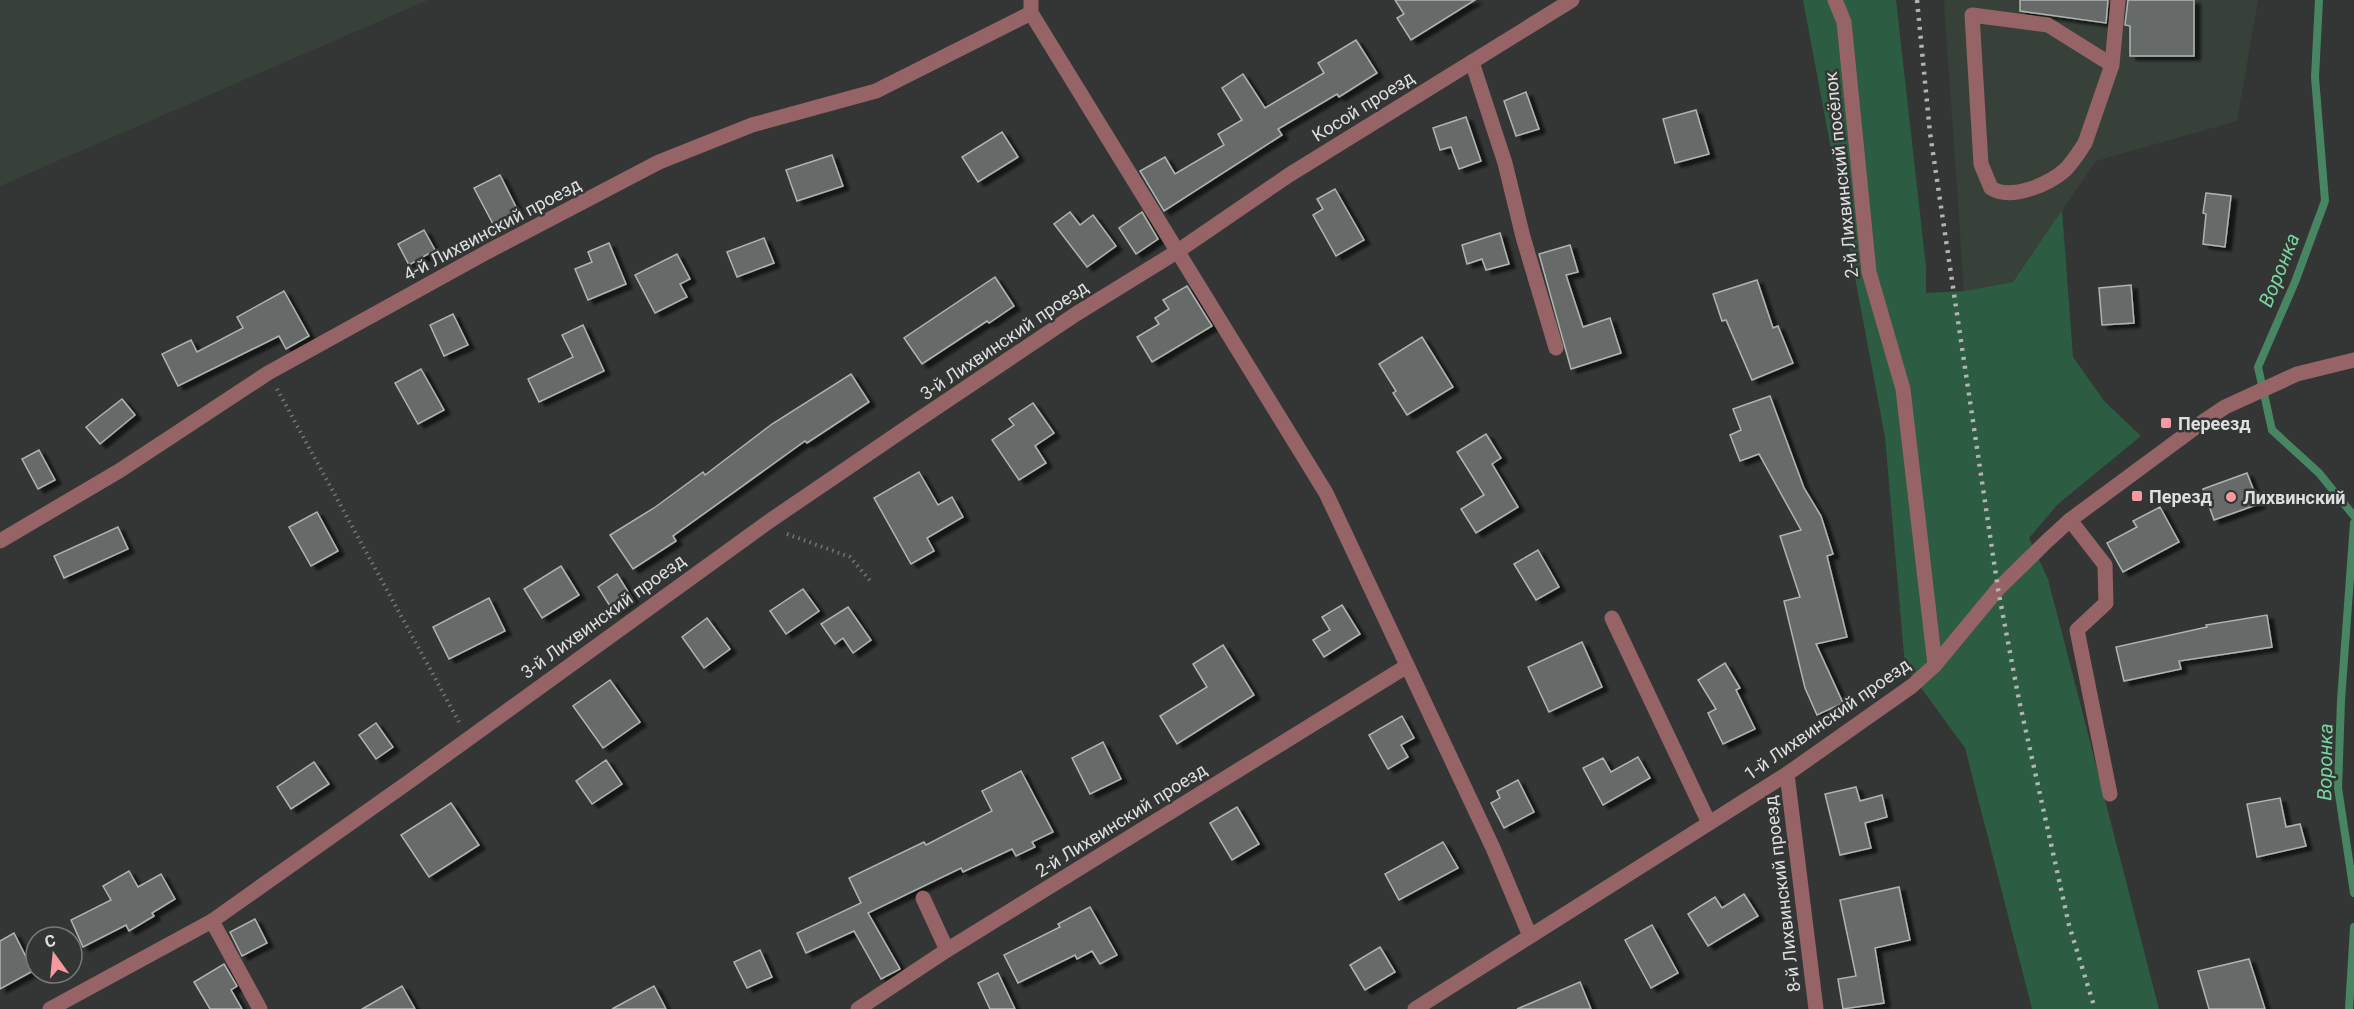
<svg xmlns="http://www.w3.org/2000/svg" width="2354" height="1009" viewBox="0 0 2354 1009" font-family="Roboto,sans-serif">
	<style>
		.built { fill: #37413a }
		.green { fill: #2c5c42 }
		.lines { fill: none; stroke-linecap: round; stroke-linejoin: round }
		.stream { stroke: #488663; stroke-width: 8 }
		.building { fill: #666a68; stroke: #b0b4b1; stroke-width: 1.5; filter: url(#shadow) }
		.path { stroke: #737674; stroke-width: 4; stroke-dasharray: 1.5 4.5; stroke-linecap: butt }
		.minor { stroke: #966467; stroke-width: 15 }
		.rail { stroke: #b1b4b2; stroke-width: 4.5; stroke-dasharray: 3 6; stroke-linecap: butt }
		.poi-dot { fill: #f49aa0; stroke: #333634; stroke-width: 2 }
		.labels { text-anchor: middle; dominant-baseline: central; stroke-width: 5; stroke-linejoin: round; paint-order: stroke }
		.street-label { font-size: 18px; fill: #dcdfdd; stroke: #333634 }
		.poi-label { font-size: 18px; font-weight: bold; fill: #dcdfdd; stroke: #333634; text-anchor: start }
		.water-label { font-size: 20px; font-style: italic; fill: #7ad5a1; stroke: #333634 }
	</style>
	<defs>
		<filter id="shadow"><feDropShadow dx="6" dy="4" stdDeviation="1.5" flood-color="#0009"/></filter>
	</defs>
	<rect width="100%" height="100%" fill="#333634"/>
	<!-- built -->
	<g class="built">
		<polygon points="0,0 428,0 0,186"/>
		<polygon points="1944,0 2258,0 2237,121 2096,161 2013,282 1964,291"/>
	</g>
	<!-- green -->
	<polygon class="green" points="1803,0 1896,0 1926,267 1926,293 1964,291 2013,282 2062,210 2073,357 2105,402 2141,436 2058,504 2029,538 2048,579 2159,1009 2032,1009 1965,748 1905,666 1885,437"/>
	<g class="lines">
		<!-- stream -->
		<g class="stream">
			<polyline points="2319,0 2315,77 2325,201 2295,282 2258,367 2272,430 2319,473 2354,516"/>
			<polyline points="2354,523 2341,700 2338,788 2354,893"/>
			<polyline points="2349,1009 2354,927"/>
		</g>
	</g>
	<!-- building -->
	<g class="building">
		<polygon points="1395,0 1475,0 1411,40 1397,18 1404,14"/>
		<polygon points="2020,0 2108,0 2106,23 2020,11"/>
		<polygon points="2128,0 2194,0 2194,56 2130,56 2130,26 2125,25"/>
		<polygon points="1356,40 1377,73 1339,97 1337,94 1278,129 1282,135 1164,211 1140,171 1165,157 1175,174 1224,145 1218,134 1242,120 1222,88 1243,74 1265,108 1324,73 1318,63"/>
		<polygon points="1526,92 1539,129 1516,136 1504,101"/>
		<polygon points="1696,110 1709,154 1675,163 1663,119"/>
		<polygon points="1466,117 1481,161 1459,169 1451,147 1440,150 1433,128"/>
		<polygon points="1002,132 1018,157 978,182 962,157"/>
		<polygon points="832,155 843,186 797,201 786,170"/>
		<polygon points="500,175 518,211 493,224 474,188"/>
		<polygon points="1335,189 1364,240 1336,256 1313,215 1323,209 1317,199"/>
		<polygon points="2206,193 2231,196 2225,247 2203,244 2206,214 2203,213"/>
		<polygon points="1070,212 1080,225 1093,215 1116,246 1087,267 1054,224"/>
		<polygon points="1142,212 1158,239 1136,254 1119,228"/>
		<polygon points="424,230 435,250 409,265 398,244"/>
		<polygon points="1500,233 1509,264 1486,270 1482,259 1467,264 1462,245"/>
		<polygon points="764,238 774,263 737,277 727,252"/>
		<polygon points="609,243 626,284 588,300 575,269 592,262 588,252"/>
		<polygon points="1570,245 1578,272 1566,275 1583,327 1610,318 1621,353 1571,369 1539,254"/>
		<polygon points="677,254 690,279 680,284 687,297 655,313 635,275"/>
		<polygon points="995,277 1014,306 989,323 987,321 922,364 904,338"/>
		<polygon points="1757,280 1773,328 1778,326 1793,363 1752,380 1726,320 1722,321 1713,294"/>
		<polygon points="2131,285 2134,323 2102,325 2099,288"/>
		<polygon points="1187,286 1212,326 1152,362 1137,337 1159,324 1155,318 1169,309 1163,300"/>
		<polygon points="284,291 309,336 286,349 279,336 178,386 162,354 191,340 197,352 243,328 237,317"/>
		<polygon points="453,314 468,345 444,356 430,325"/>
		<polygon points="583,325 604,371 539,402 528,379 573,357 562,335"/>
		<polygon points="1422,337 1453,387 1407,415 1393,393 1396,391 1379,364"/>
		<polygon points="421,369 444,410 418,424 395,383"/>
		<polygon points="851,374 869,402 807,443 805,441 673,536 676,541 633,569 610,535 654,508 703,472 705,475 772,424"/>
		<polygon points="1770,396 1804,488 1821,516 1833,554 1827,556 1847,637 1816,644 1843,703 1817,715 1805,688 1784,601 1800,597 1780,536 1801,530 1759,454 1740,461 1730,435 1741,430 1733,409"/>
		<polygon points="122,399 135,415 100,444 86,427"/>
		<polygon points="1033,403 1054,433 1035,446 1046,463 1019,480 992,440 1014,425 1009,419"/>
		<polygon points="1486,434 1501,458 1492,464 1518,507 1476,533 1461,509 1484,495 1457,452"/>
		<polygon points="39,450 55,480 38,489 22,459"/>
		<polygon points="919,472 938,505 952,497 963,517 927,538 934,551 911,564 874,498"/>
		<polygon points="2247,473 2259,504 2214,520 2203,489"/>
		<polygon points="2160,507 2179,542 2123,572 2107,543 2137,527 2133,521"/>
		<polygon points="317,512 338,551 311,566 289,527"/>
		<polygon points="118,527 128,549 64,578 54,556"/>
		<polygon points="1538,550 1559,587 1536,600 1514,564"/>
		<polygon points="561,566 579,595 542,618 524,589"/>
		<polygon points="617,574 632,598 613,611 598,587"/>
		<polygon points="803,589 819,611 786,634 770,611"/>
		<polygon points="489,598 505,631 449,659 433,627"/>
		<polygon points="1342,605 1360,634 1324,657 1313,640 1330,630 1322,617"/>
		<polygon points="848,607 871,640 853,653 843,638 835,644 821,624"/>
		<polygon points="2267,615 2272,647 2179,661 2181,669 2124,681 2116,647 2207,627 2206,625"/>
		<polygon points="707,618 730,649 704,668 682,637"/>
		<polygon points="1582,642 1602,687 1549,712 1528,667"/>
		<polygon points="1223,645 1254,695 1177,744 1160,716 1207,687 1193,664"/>
		<polygon points="1725,663 1740,688 1736,690 1755,729 1723,744 1708,713 1716,709 1698,680"/>
		<polygon points="610,680 640,722 603,748 573,706"/>
		<polygon points="1402,716 1414,738 1401,745 1408,757 1388,769 1369,735"/>
		<polygon points="376,723 393,747 376,759 359,735"/>
		<polygon points="1103,742 1121,779 1090,794 1072,758"/>
		<polygon points="1638,757 1650,778 1603,805 1583,768 1603,758 1611,772"/>
		<polygon points="606,760 622,784 592,804 576,781"/>
		<polygon points="314,762 329,784 291,809 277,787"/>
		<polygon points="1021,771 1053,832 1032,842 1035,847 1016,856 1012,849 963,872 961,868 868,913 900,969 881,979 854,931 806,953 797,933 861,903 849,878 924,842 926,845 992,811 982,791"/>
		<polygon points="1518,780 1534,812 1504,828 1491,803 1500,798 1497,791"/>
		<polygon points="1856,787 1860,801 1882,795 1887,817 1865,823 1871,848 1840,855 1825,794"/>
		<polygon points="2280,798 2286,827 2300,824 2306,846 2257,857 2247,804"/>
		<polygon points="451,803 479,845 429,877 401,835"/>
		<polygon points="1237,807 1259,844 1232,860 1210,823"/>
		<polygon points="1443,842 1458,868 1399,900 1385,874"/>
		<polygon points="129,871 138,887 161,874 175,899 152,913 154,916 129,931 126,925 83,947 71,920 111,900 103,886"/>
		<polygon points="1899,887 1910,940 1875,948 1884,1003 1843,1009 1838,979 1856,976 1840,900"/>
		<polygon points="1744,894 1758,916 1708,946 1688,914 1715,897 1722,908"/>
		<polygon points="1090,907 1117,955 1100,964 1092,951 1077,959 1075,955 1018,983 1004,955 1060,927 1058,924"/>
		<polygon points="255,919 267,943 242,956 230,932"/>
		<polygon points="1652,925 1678,973 1651,988 1625,940"/>
		<polygon points="14,933 33,971 0,989 0,941"/>
		<polygon points="1380,947 1395,972 1365,990 1350,965"/>
		<polygon points="760,950 772,977 747,988 734,962"/>
		<polygon points="2249,959 2265,1009 2209,1009 2198,971"/>
		<polygon points="224,964 237,986 231,990 242,1009 210,1009 194,982"/>
		<polygon points="998,973 1015,1009 990,1009 978,983"/>
		<polygon points="1580,982 1591,1009 1517,1009"/>
		<polygon points="402,986 415,1009 362,1009"/>
		<polygon points="654,986 666,1009 612,1009"/>
	</g>
	<g class="lines">
		<!-- path -->
		<g class="path">
			<polyline points="277,389 459,722"/>
			<polyline points="787,534 850,557 871,582"/>
		</g>
		<!-- minor -->
		<g class="minor">
			<polyline points="1031,0 1031,13 1326,493 1493,848 1530,936"/>
			<polyline points="1835,0 1844,22 1869,272 1903,389 1935,665"/>
			<polyline points="1472,62 1505,163 1523,237 1556,348"/>
			<path d="M2112 65 2048 25 1972 15 1981 164 1991 188C2011 201 2049 184 2065 170 2073 162 2079 152 2085 143L2112 65 2118 0"/>
			<polyline points="2070,520 2105,565 2106,603 2077,630 2110,794"/>
			<polyline points="0,541 119,471 268,373 487,252 659,162 752,125 876,91 1031,13"/>
			<polyline points="1612,618 1709,823"/>
			<polyline points="1787,774 1816,1009"/>
			<polyline points="923,898 947,950"/>
			<polyline points="212,921 260,1009"/>
			<polyline points="50,1009 212,921 410,781 771,520 912,424 1076,314 1178,251 1289,175 1572,0"/>
			<polyline points="858,1009 947,950 1407,666"/>
			<polyline points="1415,1009 1787,774 1912,686 1935,665 1998,589 2047,541 2070,520 2204,421 2225,407 2297,374 2354,360"/>
		</g>
		<!-- rail -->
		<polyline class="rail" points="1917,0 1930,133 1998,589 2019,700 2069,925 2095,1009"/>
	</g>
	<!-- markers -->
	<g class="poi-dot">
		<rect x="2160" y="417" width="12" height="12" rx="3"/>
		<rect x="2131" y="490" width="12" height="12" rx="3"/>
		<circle cx="2231" cy="497" r="6"/>
	</g>
	<g class="labels">
		<!-- street labels -->
		<g class="street-label">
			<text transform="translate(1363 106) rotate(-32)">Косой проезд</text>
			<text transform="translate(1841 175) rotate(-96)">2-й Лихвинский посёлок</text>
			<text transform="translate(492 229) rotate(-28)">4-й Лихвинский проезд</text>
			<text transform="translate(1004 340) rotate(-34)">3-й Лихвинский проезд</text>
			<text transform="translate(603 616) rotate(-36)">3-й Лихвинский проезд</text>
			<text transform="translate(1827 719) rotate(-35)">1-й Лихвинский проезд</text>
			<text transform="translate(1121 820) rotate(-32)">2-й Лихвинский проезд</text>
			<text transform="translate(1782 894) rotate(-97)">8-й Лихвинский проезд</text>
		</g>
		<!-- poi labels -->
		<g class="poi-label">
			<text x="2178" y="423">Переезд</text>
			<text x="2149" y="496">Перезд</text>
			<text x="2243" y="497">Лихвинский</text>
		</g>
		<!-- water labels -->
		<g class="water-label">
			<text transform="translate(2279 270) rotate(-68)">Воронка</text>
			<text transform="translate(2325 762) rotate(-89)">Воронка</text>
		</g>
	</g>
	<!-- north arrow -->
	<g transform="translate(54 955) rotate(345)"><circle r="28" fill="#333634" stroke="#777a78" stroke-width="1.5"/>
	<path d="M0-4.5L10 22L0 15L-10 22Z" fill="#f49aa0"/>
	<text y="-9" font-size="16" font-weight="bold" text-anchor="middle" fill="#dcdfdd">С</text>
	</g>
</svg>
